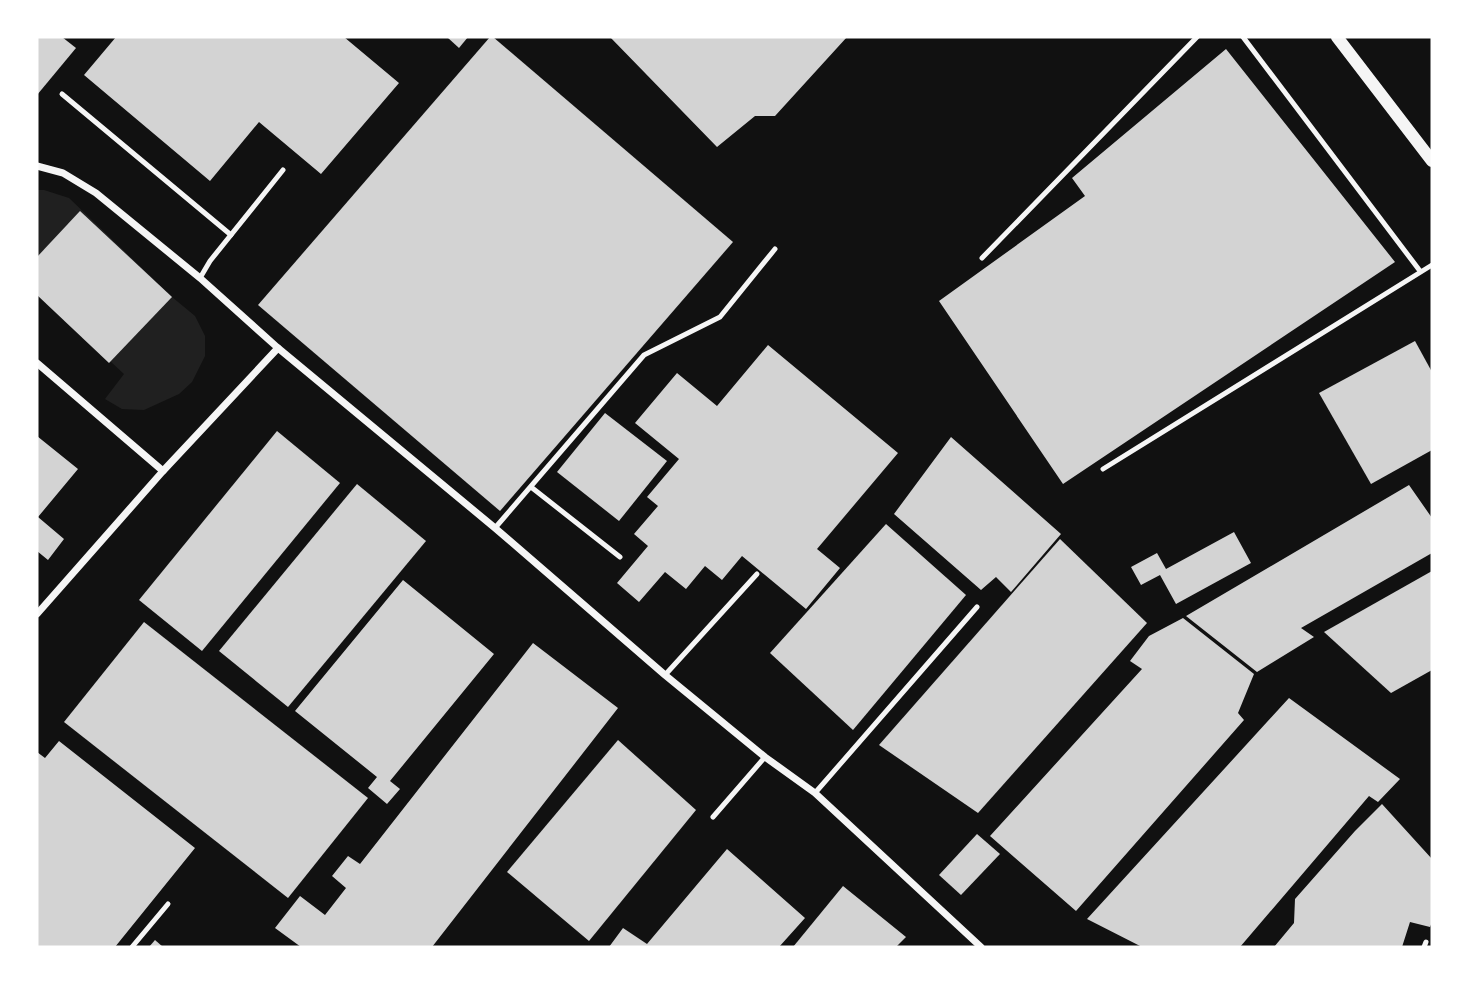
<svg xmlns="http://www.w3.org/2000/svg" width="1469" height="984" viewBox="0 0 1469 984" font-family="'Roboto Serif',serif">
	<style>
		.green { fill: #202020 }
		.building { fill: #d3d3d3 }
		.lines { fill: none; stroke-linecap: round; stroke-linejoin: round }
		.service { stroke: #f5f5f5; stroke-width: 5 }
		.minor { stroke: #f5f5f5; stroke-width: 7 }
		.tertiary { stroke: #f5f5f5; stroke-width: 12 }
	</style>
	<rect width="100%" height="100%" fill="#111"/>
	<!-- green -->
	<polygon class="green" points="37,190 44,190 69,198 172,297 195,316 205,336 205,356 192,382 179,394 144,410 122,409 105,399 124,374 37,293"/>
	<!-- building -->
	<g class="building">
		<polygon points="37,37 62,37 76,48 37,95"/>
		<polygon points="116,37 344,37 399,83 321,174 259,122 210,181 84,75"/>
		<polygon points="447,37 468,37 459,48"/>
		<polygon points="490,37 493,37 733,242 500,511 258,305"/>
		<polygon points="610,37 847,37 775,116 755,116 717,147"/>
		<polygon points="1226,49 1395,262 1063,484 939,301 1085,196 1072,178"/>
		<polygon points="80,211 172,297 109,363 37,295 37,257"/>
		<polygon points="1415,341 1432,372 1432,450 1371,484 1319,393"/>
		<polygon points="768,345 898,453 817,549 840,568 806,609 742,556 722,580 705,566 686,589 665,572 639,602 617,583 648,546 634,534 658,506 647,497 679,459 635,423 677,373 717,406"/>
		<polygon points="605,413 667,461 619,521 557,472"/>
		<polygon points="277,431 340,483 202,651 139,600"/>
		<polygon points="37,436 78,469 38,517 64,539 48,560 37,551"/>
		<polygon points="951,437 1061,534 1011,592 996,577 981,590 894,514"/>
		<polygon points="357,484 426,541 288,707 219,651"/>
		<polygon points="1409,485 1432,518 1432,553 1301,628 1314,637 1257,672 1186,616"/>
		<polygon points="886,524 966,595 853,730 770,653"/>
		<polygon points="1234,532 1251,563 1176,604 1160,575 1141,585 1131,567 1157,553 1166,569"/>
		<polygon points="1060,539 1147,623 978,813 879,745"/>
		<polygon points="1432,571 1432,670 1391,693 1324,632"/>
		<polygon points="403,580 494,654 390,781 400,789 387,804 368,788 377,777 295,711"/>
		<polygon points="1183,618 1254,674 1238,713 1244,720 1076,911 990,836 1142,669 1130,661 1149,636"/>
		<polygon points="144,622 368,798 288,898 64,722"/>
		<polygon points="533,643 618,708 432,947 301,947 275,928 300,896 325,915 346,888 332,876 348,856 360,864"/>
		<polygon points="1289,698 1400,779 1378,802 1369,796 1240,947 1142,947 1087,919"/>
		<polygon points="618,740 696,810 589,941 507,872"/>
		<polygon points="59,741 195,848 115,947 37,947 37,752 45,758"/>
		<polygon points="1382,804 1432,859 1432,922 1430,927 1410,922 1402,947 1274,947 1294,923 1295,899 1355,831"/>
		<polygon points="977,834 1000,854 961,895 939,875"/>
		<polygon points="727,849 805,918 779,947 609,947 623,928 647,944"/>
		<polygon points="843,886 906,937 896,947 793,947"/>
		<polygon points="155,940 163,947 149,947"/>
	</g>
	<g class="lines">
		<!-- service -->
		<g class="service">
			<polyline points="1243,37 1420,271"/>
			<polyline points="62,94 231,235"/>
			<polyline points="982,258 1197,37"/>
			<polyline points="200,278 210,261 283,170"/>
			<polyline points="1103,469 1432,265"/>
			<polyline points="531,487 620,557"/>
			<polyline points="495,528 644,355 720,317 775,249"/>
			<polyline points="665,675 757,574"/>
			<polyline points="815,793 977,607"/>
			<polyline points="713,817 765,757"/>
			<polyline points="132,947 168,904"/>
			<polyline points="1424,947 1426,942"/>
		</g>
		<!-- minor -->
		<g class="minor">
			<polyline points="37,166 63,173 96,193 200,278 278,348 495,528 665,675 765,757 815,793 981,947"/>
			<polyline points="37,363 163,471"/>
			<polyline points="37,614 163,471 278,348"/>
		</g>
		<!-- tertiary -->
		<polyline class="tertiary" points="1337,37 1432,161"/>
	</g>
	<!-- border -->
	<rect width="1469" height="984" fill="none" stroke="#ffffff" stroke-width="77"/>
</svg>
